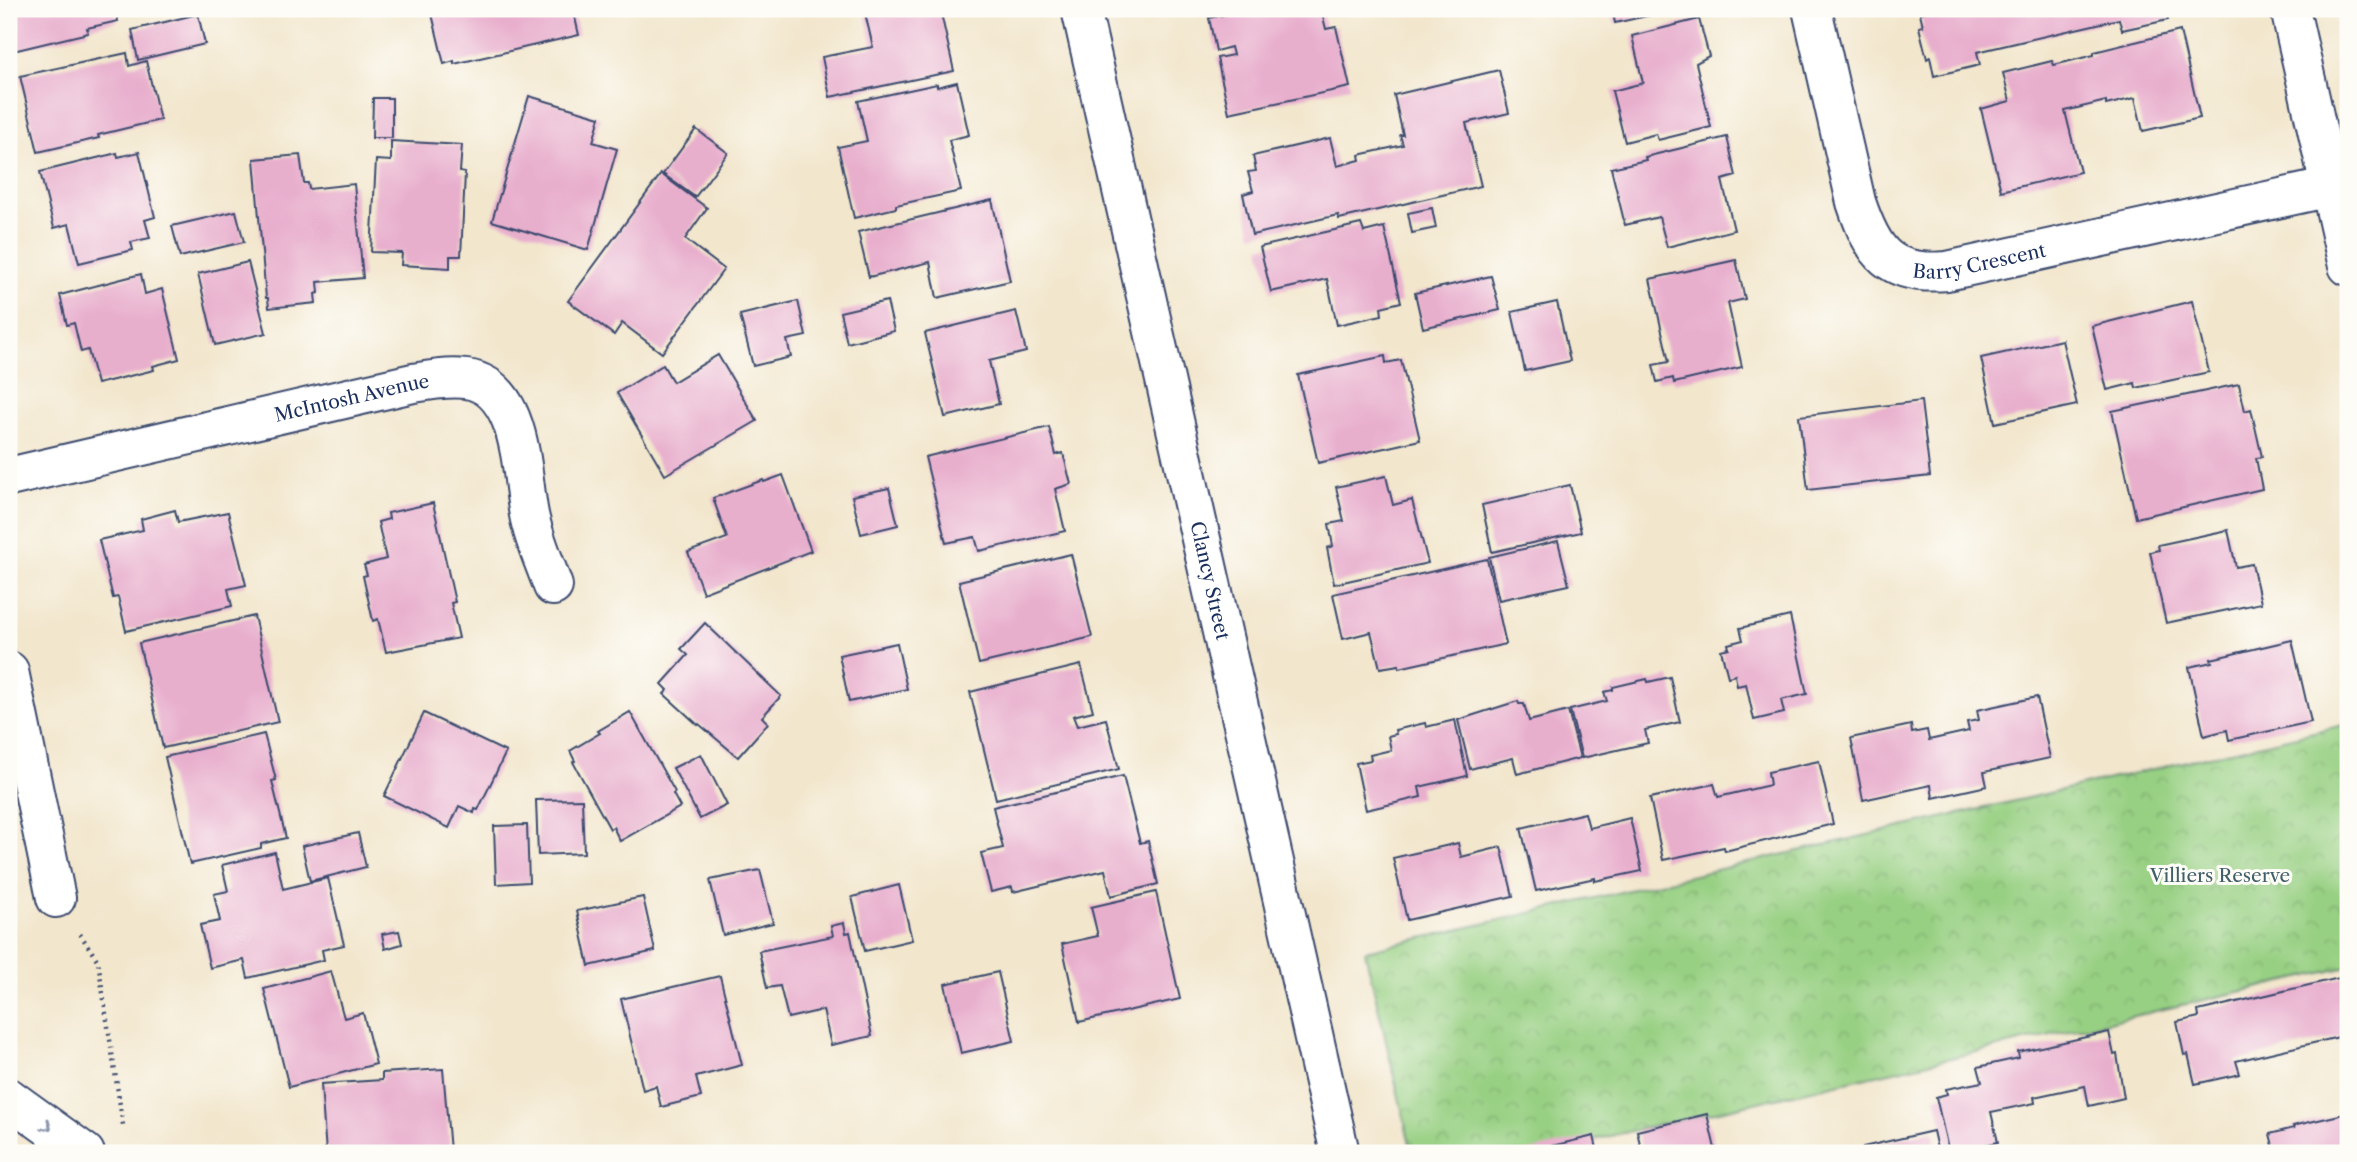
<svg xmlns="http://www.w3.org/2000/svg" width="2357" height="1162" viewBox="0 0 2357 1162" font-family="'Libre Caslon Text',serif">
	<style>
		.park { fill: url(#park-crowns); stroke: #5a8070; stroke-width: 2 }
		.building { fill: #e8afcd }
		.lines { fill: none; stroke-linecap: round; stroke-linejoin: round }
		.minor-casing { stroke: #3b4a6e; stroke-width: 42 }
		.major-casing { stroke: #3b4a6e; stroke-width: 42 }
		.path { stroke: #3b4a6e; stroke-width: 4.5; stroke-dasharray: 2 5; stroke-linecap: butt }
		.minor { stroke: #fff; stroke-width: 38 }
		.major { stroke: #fff; stroke-width: 38 }
		.oneway { stroke: #8d97ae }
		.labels { text-anchor: middle; dominant-baseline: central; stroke-width: 6; stroke-linejoin: round; paint-order: stroke }
		.street-label { font-size: 19px; fill: #1b2f5e; stroke: #fdfcf7 }
		.park-label { font-size: 19px; fill: #405f69; stroke: #fdfcf7 }
	</style>
	<defs>
		<pattern id="park-crowns" width="20" height="18" patternUnits="userSpaceOnUse" patternTransform="scale(1.75)"><rect width="20" height="18" fill="#98d083"/><path d="M2 6a3 3 0 1 1 6 0M12 15a3 3 0 1 1 6 0" fill="none" stroke="#82b374"/></pattern>
	</defs>
	<rect width="100%" height="100%" fill="#fdfcf7"/>
	<filter id="ink" filterUnits="userSpaceOnUse"><feTurbulence type="fractalNoise" baseFrequency=".0143" numOctaves="2"/><feDisplacementMap in="SourceGraphic" scale="14" xChannelSelector="R" yChannelSelector="G"/><feConvolveMatrix kernelMatrix="1 2 1 2 8 2 1 2 1" color-interpolation-filters="sRGB"/></filter>
	<filter id="wash" filterUnits="userSpaceOnUse"><feTurbulence type="fractalNoise" baseFrequency=".00686" numOctaves="4" result="noise"/><feDisplacementMap in="SourceGraphic" scale="28" xChannelSelector="R" yChannelSelector="G"/><feGaussianBlur stdDeviation="1.57" result="paint"/><feColorMatrix in="noise" values="0 0 0 0 0 0 0 0 0 0 0 0 0 0 0 0 0 1.4 0 .05"/><feComposite in="paint" operator="in"/></filter>
	<g filter="url(#wash)">
		<rect width="100%" height="100%" fill="#f2e6cc"/>
		<!-- park -->
		<polygon class="park" points="2348,724 2348,967 1536,1153 1412,1153 1365,951"/>
		<g id="blocks">
			<!-- building -->
			<g class="building">
				<polygon points="9,9 115,9 118,21 87,28 88,33 9,52"/>
				<polygon points="438,9 573,9 579,35 454,64 454,61 444,64 432,14 439,13"/>
				<polygon points="864,9 940,9 954,71 830,97 822,57 873,47"/>
				<polygon points="1251,9 1321,9 1326,29 1336,27 1350,87 1229,113 1217,58 1233,55 1231,47 1216,51 1209,18"/>
				<polygon points="1612,9 1673,9 1674,10 1615,23"/>
				<polygon points="1928,9 2165,9 2168,20 2122,30 2119,19 1977,52 1980,65 1934,76 1930,57 1927,59 1919,27 1923,26 1920,13 1928,11"/>
				<polygon points="198,14 205,44 138,60 132,30"/>
				<polygon points="1699,19 1709,56 1696,63 1711,127 1658,140 1656,134 1625,142 1612,91 1643,83 1632,36"/>
				<polygon points="2180,31 2200,118 2143,131 2135,98 2106,105 2106,101 2065,111 2080,172 2001,191 1981,109 2010,101 2003,73 2052,61 2054,65 2094,55 2094,52"/>
				<polygon points="127,53 129,66 146,61 160,120 98,135 99,138 38,152 20,76"/>
				<polygon points="1499,70 1509,113 1466,123 1481,186 1339,219 1338,215 1252,235 1243,194 1253,191 1248,172 1256,171 1253,156 1330,138 1337,166 1360,160 1359,155 1403,145 1400,135 1403,135 1394,95"/>
				<polygon points="957,82 969,135 949,140 961,191 896,205 896,208 854,218 838,147 867,141 858,101 937,84 937,87"/>
				<polygon points="529,96 600,117 593,142 617,149 588,250 492,221"/>
				<polygon points="373,98 392,98 392,138 372,138"/>
				<polygon points="696,129 728,153 695,197 663,174"/>
				<polygon points="1727,137 1736,176 1722,180 1734,230 1667,247 1659,217 1625,225 1611,168 1646,160 1645,157"/>
				<polygon points="391,141 462,145 460,172 465,173 461,256 450,256 450,268 401,265 402,253 371,252 376,160 391,161"/>
				<polygon points="139,152 155,217 145,220 150,238 131,242 133,250 79,263 69,224 54,228 40,172 117,153 118,157"/>
				<polygon points="300,155 304,183 308,183 309,189 354,184 363,278 318,282 319,293 315,294 316,303 269,308 268,298 266,298 254,159"/>
				<polygon points="661,174 707,208 685,239 724,269 662,353 622,323 614,335 568,301"/>
				<polygon points="992,200 1010,281 937,298 930,262 869,277 858,232"/>
				<polygon points="1432,208 1436,228 1412,233 1408,213"/>
				<polygon points="236,211 244,242 180,257 172,226"/>
				<polygon points="1361,224 1364,232 1384,227 1401,302 1381,307 1382,315 1337,325 1327,279 1271,292 1260,247"/>
				<polygon points="1736,260 1745,299 1728,303 1742,367 1674,383 1673,378 1657,382 1653,365 1669,362 1650,279"/>
				<polygon points="248,262 266,333 215,345 198,274"/>
				<polygon points="141,274 145,294 162,289 179,359 153,366 154,370 97,384 88,350 81,352 74,323 67,325 60,295"/>
				<polygon points="1491,276 1500,310 1423,328 1415,293"/>
				<polygon points="798,301 806,336 787,340 791,357 753,366 740,315"/>
				<polygon points="887,301 894,331 847,343 840,312"/>
				<polygon points="2192,301 2209,372 2136,388 2135,383 2107,390 2092,326"/>
				<polygon points="1557,302 1570,361 1525,371 1512,312"/>
				<polygon points="1016,311 1026,352 989,361 999,404 945,417 925,333"/>
				<polygon points="2062,340 2077,405 1995,423 1981,358"/>
				<polygon points="718,355 757,421 665,475 617,393 663,365 673,382"/>
				<polygon points="1385,356 1386,363 1401,360 1420,440 1318,463 1298,375"/>
				<polygon points="2239,384 2245,411 2251,409 2262,457 2256,458 2262,489 2136,518 2112,411"/>
				<polygon points="1921,401 1930,476 1808,490 1799,416"/>
				<polygon points="1049,427 1056,455 1063,453 1071,484 1055,489 1065,531 979,551 975,537 946,543 925,457"/>
				<polygon points="783,475 811,551 703,593 688,552 727,538 713,498 763,480 764,482"/>
				<polygon points="1386,476 1393,505 1412,500 1428,563 1334,584 1327,548 1333,546 1329,524 1344,521 1336,487"/>
				<polygon points="1570,485 1581,532 1492,552 1482,505"/>
				<polygon points="889,488 898,525 861,534 852,496"/>
				<polygon points="433,503 455,602 451,603 459,638 386,652 378,619 373,621 363,576 367,575 364,565 386,559 378,522 389,519 388,513"/>
				<polygon points="175,510 178,522 228,512 246,585 228,589 232,606 126,631 118,597 113,598 99,540 143,530 141,519"/>
				<polygon points="2228,530 2236,567 2252,564 2261,603 2166,623 2150,552 2159,550 2158,545"/>
				<polygon points="1558,541 1569,585 1499,600 1489,557"/>
				<polygon points="1071,554 1092,637 979,664 959,581"/>
				<polygon points="1487,559 1506,644 1399,668 1399,665 1380,668 1371,632 1343,639 1333,594"/>
				<polygon points="254,616 278,722 163,748 139,643"/>
				<polygon points="1790,616 1807,694 1781,700 1784,713 1754,720 1746,684 1737,686 1735,675 1728,677 1721,650 1729,648 1728,644 1743,640 1740,628"/>
				<polygon points="705,623 781,696 762,717 768,723 738,757 699,724 698,725 664,694 668,690 662,684 688,655 681,649"/>
				<polygon points="2292,640 2311,722 2229,740 2227,730 2204,736 2189,667 2212,662 2211,659"/>
				<polygon points="897,643 907,689 849,702 839,655"/>
				<polygon points="1081,665 1093,711 1073,716 1077,726 1106,719 1119,769 996,799 970,692"/>
				<polygon points="1670,677 1680,722 1645,730 1648,743 1582,758 1570,710 1607,701 1604,692 1613,690 1613,687 1647,679 1648,682"/>
				<polygon points="2037,697 2050,758 1984,772 1987,786 1933,798 1931,785 1863,800 1851,738 1911,725 1912,733 1927,730 1929,740 1969,731 1967,722 1979,720 1977,710"/>
				<polygon points="1518,701 1519,704 1524,704 1529,721 1568,711 1580,758 1517,774 1513,758 1470,769 1458,720"/>
				<polygon points="630,712 675,792 673,794 680,807 620,841 613,827 610,829 573,762 575,761 570,751 600,733 598,731"/>
				<polygon points="424,713 506,752 478,810 475,809 474,813 459,806 449,828 384,796"/>
				<polygon points="1455,720 1467,776 1419,787 1421,797 1366,810 1356,763 1371,760 1370,755 1391,750 1388,736 1396,734 1395,730 1425,723 1426,727"/>
				<polygon points="264,734 276,780 272,781 286,838 261,844 261,848 190,864 165,757"/>
				<polygon points="701,754 727,805 700,819 673,768"/>
				<polygon points="1819,761 1833,824 1725,851 1724,847 1663,860 1650,798 1714,784 1718,797 1770,785 1768,772"/>
				<polygon points="1123,776 1140,843 1148,841 1158,884 1111,896 1105,870 1013,892 1012,887 991,892 981,853 1003,848 993,807"/>
				<polygon points="582,799 584,853 538,855 536,800"/>
				<polygon points="1585,813 1589,828 1630,818 1642,871 1595,881 1595,878 1536,891 1521,828"/>
				<polygon points="527,825 529,882 496,884 494,826"/>
				<polygon points="358,833 366,867 310,881 302,846"/>
				<polygon points="1458,843 1461,857 1501,847 1513,896 1407,920 1393,858"/>
				<polygon points="275,852 283,889 328,878 344,945 322,950 324,960 248,978 244,960 210,968 200,925 220,921 214,894 228,891 222,865"/>
				<polygon points="760,870 773,923 723,935 710,880"/>
				<polygon points="899,885 912,940 865,951 852,897"/>
				<polygon points="1156,892 1180,999 1079,1022 1062,944 1098,936 1091,907"/>
				<polygon points="643,897 655,951 589,966 577,911"/>
				<polygon points="844,923 846,933 850,932 872,1036 831,1045 823,1010 788,1018 780,986 767,988 759,951 833,936 831,926"/>
				<polygon points="399,931 402,944 385,949 382,934"/>
				<polygon points="331,971 344,1018 363,1013 376,1064 289,1087 264,989"/>
				<polygon points="998,972 1014,1041 961,1053 945,984"/>
				<polygon points="720,976 742,1065 696,1077 701,1097 661,1107 656,1086 643,1090 621,999"/>
				<polygon points="2348,976 2348,1048 2342,1050 2339,1037 2236,1061 2240,1074 2195,1084 2188,1054 2184,1055 2177,1022 2199,1017 2198,1011"/>
				<polygon points="2109,1032 2114,1055 2117,1054 2124,1098 2089,1106 2085,1086 2034,1097 2035,1103 1991,1112 1998,1142 1949,1153 1936,1097 1947,1094 1946,1089 1982,1082 1978,1067 2019,1058 2018,1052"/>
				<polygon points="443,1069 450,1151 408,1153 326,1153 321,1084 382,1080 382,1073"/>
				<polygon points="2348,1113 2348,1153 2275,1153 2270,1134 2294,1128 2293,1126"/>
				<polygon points="1707,1114 1716,1153 1642,1153 1637,1131"/>
				<polygon points="1933,1131 1938,1153 1864,1153 1863,1147"/>
				<polygon points="1594,1136 1598,1153 1526,1153 1526,1152"/>
			</g>
		</g>
	</g>
	<g filter="url(#ink)">
		<use href="#blocks" fill-opacity="0" stroke="#3b4a6e" stroke-width="2"/>
		<g class="lines">
			<defs>
				<g id="minor">
					<path id="s1" d="M1081 9 1340 1153"/>
					<path id="s2" d="M1812 9 1856 202C1873 253 1889 276 1947 271L2331 187"/>
					<polyline points="2290,9 2348,266"/>
					<path id="s3" d="M9 477 413 383C430 380 448 377 466 379 521 386 521 468 528 509 532 535 544 561 553 586"/>
					<polyline points="9,671 56,898"/>
				</g>
				<polyline id="major" points="9,1098 85,1153"/>
			</defs>
			<!-- minor casing -->
			<use href="#minor" class="minor-casing"/>
			<!-- major casing -->
			<use href="#major" class="major-casing"/>
			<!-- path -->
			<polyline class="path" points="80,934 98,961 123,1125"/>
			<!-- minor -->
			<use href="#minor" class="minor"/>
			<!-- major -->
			<use href="#major" class="major"/>
		</g>
		<!-- one-way arrows -->
		<defs><path id="oneway-chevron" d="M-2-3.5L2.5 0L-2 3.5" fill="none" stroke-width="1.6" stroke-linecap="round" stroke-linejoin="round" transform="scale(1.75)"/></defs>
		<use class="oneway" href="#oneway-chevron" transform="translate(47 1126) rotate(36)"/>
	</g>
	<g class="labels">
		<!-- street labels -->
		<g class="street-label">
			<text stroke="none"><textPath href="#s2" startOffset="359">Barry Crescent</textPath></text>
			<text stroke="none"><textPath href="#s3" startOffset="352">McIntosh Avenue</textPath></text>
			<text stroke="none"><textPath href="#s1" startOffset="586">Clancy Street</textPath></text>
		</g>
		<!-- park labels -->
		<g class="park-label">
			<text x="2220" y="875">Villiers Reserve</text>
		</g>
	</g>
	<!-- margin -->
	<rect width="2357" height="1162" fill="none" stroke="#fdfcf7" stroke-width="35"/>
</svg>
